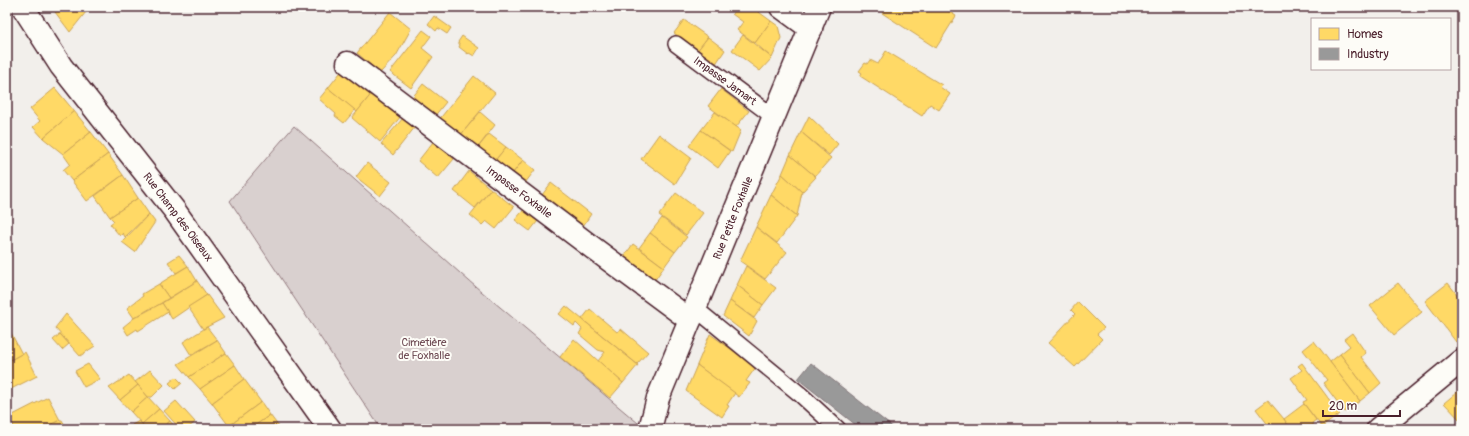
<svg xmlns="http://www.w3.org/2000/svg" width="1469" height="436" viewBox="0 0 1469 436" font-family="Pangolin,sans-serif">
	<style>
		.green { fill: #d9d0cf; stroke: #92787d }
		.homes { fill: #ffd966; stroke: #c9a154 }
		.industry { fill: #999; stroke: #817478 }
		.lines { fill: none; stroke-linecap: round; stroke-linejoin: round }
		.lane-casing { stroke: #4a1f2b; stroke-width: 18 }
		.street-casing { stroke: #4a1f2b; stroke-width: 25 }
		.secondary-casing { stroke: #4a1f2b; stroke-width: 25 }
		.lane { stroke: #fdfcf7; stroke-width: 15 }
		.street { stroke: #fdfcf7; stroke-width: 22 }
		.secondary { stroke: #fdfcf7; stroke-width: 22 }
		.labels { text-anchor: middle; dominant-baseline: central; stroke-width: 4; stroke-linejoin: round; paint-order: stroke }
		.street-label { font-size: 11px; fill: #4a1f2b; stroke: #fdfcf7 }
		.park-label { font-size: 11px; fill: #6e4b54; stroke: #fdfcf7 }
	</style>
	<rect width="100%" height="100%" fill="#f2efeb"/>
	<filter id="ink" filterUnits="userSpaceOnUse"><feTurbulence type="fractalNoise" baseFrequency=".025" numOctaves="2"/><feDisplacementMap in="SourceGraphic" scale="8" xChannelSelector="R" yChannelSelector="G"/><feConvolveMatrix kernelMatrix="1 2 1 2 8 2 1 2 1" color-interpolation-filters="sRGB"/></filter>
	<g filter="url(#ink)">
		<!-- green -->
		<polygon class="green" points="294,126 469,281 638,423 636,429 381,429 230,201"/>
		<!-- homes -->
		<g class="homes">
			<polygon points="59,7 90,7 70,32 55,12"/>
			<polygon points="737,7 752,7 771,21 755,43 737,30 743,22 732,14"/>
			<polygon points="886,7 942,7 956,16 936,48 882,13"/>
			<polygon points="390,12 411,29 396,56 380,73 357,53"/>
			<polygon points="434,16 451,28 447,34 438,28 436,31 428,24"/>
			<polygon points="684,20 708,37 697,51 674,33"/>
			<polygon points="771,21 778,26 781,38 772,58 755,43"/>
			<polygon points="423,30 431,36 422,48 433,57 411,88 390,72"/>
			<polygon points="743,35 772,58 760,71 732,50"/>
			<polygon points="462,36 479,48 474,56 469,53 468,54 459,47 460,45 458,42"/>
			<polygon points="708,37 725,50 715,65 697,51"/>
			<polygon points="886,51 942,85 940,87 950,94 939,110 930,104 922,116 860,76 862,73 859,71 865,63 867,64 870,60 878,64"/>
			<polygon points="344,68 373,92 357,112 328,88"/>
			<polygon points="474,76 495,93 459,137 438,121"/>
			<polygon points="423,84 446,102 433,118 411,99"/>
			<polygon points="55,88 74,111 43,138 33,127 40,121 30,109"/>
			<polygon points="328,88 355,110 344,123 335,116 336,114 319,99"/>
			<polygon points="721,89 749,111 736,127 708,106"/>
			<polygon points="373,92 401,116 380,142 352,118"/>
			<polygon points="74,111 91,132 63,154 43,138"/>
			<polygon points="480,112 495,125 476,150 459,137"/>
			<polygon points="715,112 741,130 732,152 701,130"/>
			<polygon points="809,116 838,144 829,155 801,132"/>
			<polygon points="403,118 415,127 393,155 381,144"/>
			<polygon points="701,130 730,151 718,168 689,146"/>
			<polygon points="91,132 108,154 72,181 63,170 70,164 63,154"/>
			<polygon points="801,132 831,158 815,176 790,155"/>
			<polygon points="489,134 506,147 493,163 476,150"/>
			<polygon points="659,134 691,158 675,184 641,159"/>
			<polygon points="433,142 454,159 438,178 418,161"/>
			<polygon points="506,147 523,160 510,177 493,163"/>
			<polygon points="108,154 123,175 87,201 72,181"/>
			<polygon points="790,155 816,177 802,192 782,174"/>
			<polygon points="523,160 535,170 522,187 510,177"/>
			<polygon points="367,163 391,182 380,196 356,177"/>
			<polygon points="469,171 491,189 475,208 454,191"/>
			<polygon points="782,174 802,192 797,216 771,195"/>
			<polygon points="123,175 138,198 110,217 95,196"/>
			<polygon points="551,183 591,214 583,226 560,209 539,199"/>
			<polygon points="491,189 514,207 496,229 486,221 482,225 470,215"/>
			<polygon points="676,193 703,213 686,235 659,215"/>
			<polygon points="771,195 797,216 777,243 756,227"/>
			<polygon points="138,198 149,214 125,237 123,233 120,236 110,224 114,221 110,217"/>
			<polygon points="527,206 541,217 530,231 515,220"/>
			<polygon points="149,214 155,222 135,252 122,242"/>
			<polygon points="662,218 687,237 675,252 650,233"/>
			<polygon points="756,227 787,252 765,279 740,261"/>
			<polygon points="650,233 675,252 664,267 639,248"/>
			<polygon points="633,244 664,267 654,281 623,258"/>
			<polygon points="179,255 188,266 176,273 168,262"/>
			<polygon points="188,266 197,281 169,298 159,284"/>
			<polygon points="746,266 776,288 763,305 737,285"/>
			<polygon points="197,281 207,295 172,319 162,303"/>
			<polygon points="1398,283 1422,312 1394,335 1370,306"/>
			<polygon points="1448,283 1462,301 1462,338 1456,342 1425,301"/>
			<polygon points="159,284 169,298 152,309 151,308 134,318 127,308 143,296 142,294"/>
			<polygon points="737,285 763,305 754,318 730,301"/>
			<polygon points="207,295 224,318 203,329 188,307"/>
			<polygon points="730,301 757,321 749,336 723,316"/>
			<polygon points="1078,302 1104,328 1097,334 1102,339 1075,367 1048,343 1075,314 1071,310"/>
			<polygon points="162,303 168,312 138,331 137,329 128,335 123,327 134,318"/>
			<polygon points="566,306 638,365 623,383 598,361 605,352 598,350 579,334 582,329 576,323 574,326 559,314"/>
			<polygon points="590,309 617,332 621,329 648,352 637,364 582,319"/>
			<polygon points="66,314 95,346 80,356 55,328"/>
			<polygon points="207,327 217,340 191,355 183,342"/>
			<polygon points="10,331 22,354 7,362 7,332"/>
			<polygon points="1352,333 1366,353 1361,357 1381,383 1370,393 1340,354 1350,346 1344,339"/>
			<polygon points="60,334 69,344 62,350 53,340"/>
			<polygon points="710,334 756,367 746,381 750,383 739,397 697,365"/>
			<polygon points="574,339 623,383 610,398 560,357"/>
			<polygon points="217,340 226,353 189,377 178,364"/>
			<polygon points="1314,341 1360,401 1345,412 1323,383 1327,380 1303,350"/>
			<polygon points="25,352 37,376 7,391 7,362"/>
			<polygon points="226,353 235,365 200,389 189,377"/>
			<polygon points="1340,354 1370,393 1360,401 1330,362"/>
			<polygon points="1302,363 1340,414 1322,427 1304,404 1303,402 1307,400 1291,378 1302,370 1298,366"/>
			<polygon points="88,364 100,379 84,387 75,371"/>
			<polygon points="235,365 244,379 212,403 200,389"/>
			<polygon points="697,365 735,393 727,405 729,406 722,417 686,391"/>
			<polygon points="150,370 164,385 152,397 148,397 135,382"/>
			<polygon points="129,375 138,385 120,400 109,388"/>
			<polygon points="176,377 182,383 175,389 169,383"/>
			<polygon points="244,379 261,402 229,426 212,403"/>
			<polygon points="138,385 148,397 131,412 120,400"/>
			<polygon points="1462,388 1462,422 1444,403"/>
			<polygon points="48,397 60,420 42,429 15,429 9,417"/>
			<polygon points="148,397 159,409 142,424 131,412"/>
			<polygon points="1268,400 1284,419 1291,429 1265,429 1269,426 1256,409"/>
			<polygon points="176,401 195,422 187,429 180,429 164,411"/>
			<polygon points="261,402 270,415 250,429 231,429 229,426"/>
			<polygon points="1304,404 1316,420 1312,423 1316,429 1291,429 1284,419"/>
			<polygon points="159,409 170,421 161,429 146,429 142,424"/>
			<polygon points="270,415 279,427 275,429 250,429"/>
			<polygon points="60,420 62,420 67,429 42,429"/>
			<polygon points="139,421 142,424 146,429 135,429 132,425"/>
			<polygon points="170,421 177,429 161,429"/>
		</g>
		<!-- industry -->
		<polygon class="industry" points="811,363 895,429 861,429 798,379"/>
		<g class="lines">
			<defs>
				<g id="lane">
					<polyline points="676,44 774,117"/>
					<polyline points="696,309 801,395 838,429"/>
				</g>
				<g id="street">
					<polyline points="23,7 61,66 175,211 330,429"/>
					<polyline points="781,7 811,29"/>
					<polyline points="348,63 597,251 690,320"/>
					<polyline points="650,429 658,398 819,7"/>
				</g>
				<polyline id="secondary" points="1378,429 1462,360"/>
			</defs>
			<!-- lane casing -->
			<use href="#lane" class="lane-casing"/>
			<!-- street casing -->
			<use href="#street" class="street-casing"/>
			<!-- secondary casing -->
			<use href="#secondary" class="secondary-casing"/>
			<!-- lane -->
			<use href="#lane" class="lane"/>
			<!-- street -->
			<use href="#street" class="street"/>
			<!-- secondary -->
			<use href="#secondary" class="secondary"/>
		</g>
	</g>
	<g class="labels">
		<!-- street labels -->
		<g class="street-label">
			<text transform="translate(725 81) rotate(36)">Impasse Jamart</text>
			<text transform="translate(519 192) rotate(37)">Impasse Foxhalle</text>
			<text transform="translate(178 217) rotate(53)">Rue Champ des Oiseaux</text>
			<text transform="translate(733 218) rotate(-68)">Rue Petite Foxhalle</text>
		</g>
		<!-- park labels -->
		<g class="park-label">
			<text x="424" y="342">Cimetière<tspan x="424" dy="13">de Foxhalle</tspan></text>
		</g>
	</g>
	<!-- margin -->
	<rect width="1469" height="436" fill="none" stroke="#fdfcf7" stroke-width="24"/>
	<rect x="12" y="12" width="1445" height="412" fill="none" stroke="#4a1f2b" stroke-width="1.5" filter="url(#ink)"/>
	<!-- legend -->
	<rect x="1311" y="18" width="140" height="52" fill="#fdfcf7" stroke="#b5a4a5"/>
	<rect x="1319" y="28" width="20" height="12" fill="#ffd966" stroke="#b5a4a5"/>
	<text x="1347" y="38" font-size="12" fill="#4a1f2b">Homes</text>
	<rect x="1319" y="48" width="20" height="12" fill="#999999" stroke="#b5a4a5"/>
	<text x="1347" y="58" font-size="12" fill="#4a1f2b">Industry</text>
	<!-- scale -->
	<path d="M1323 410v6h77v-6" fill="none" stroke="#4a1f2b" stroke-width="2"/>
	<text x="1329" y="410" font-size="12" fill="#4a1f2b" stroke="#fdfcf7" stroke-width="3" paint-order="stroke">20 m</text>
</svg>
